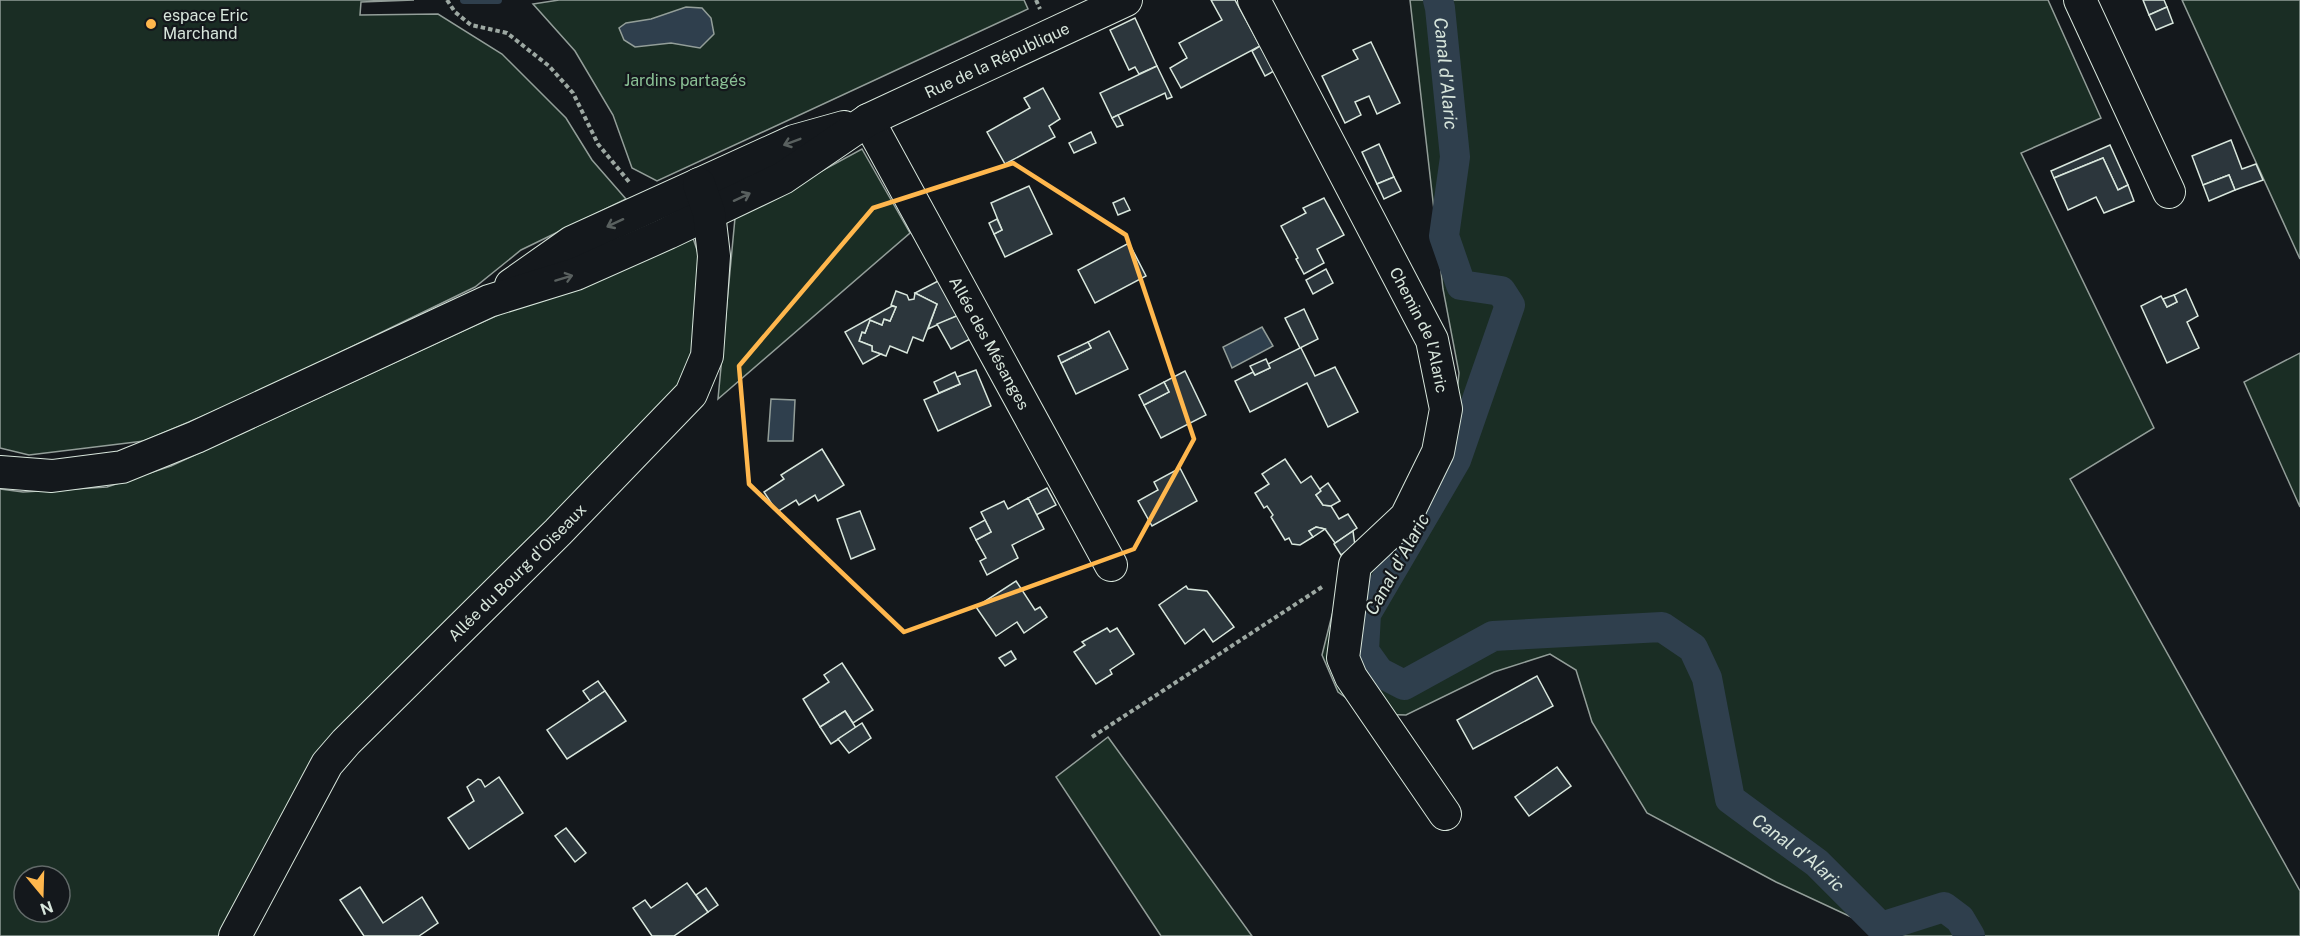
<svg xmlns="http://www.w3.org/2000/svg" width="2300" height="936" viewBox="0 0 2300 936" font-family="'Public Sans',sans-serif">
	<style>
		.green { fill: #1a2d24; stroke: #939e99; stroke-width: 1.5; fill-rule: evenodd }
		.water { fill: #2f3f4d; stroke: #939e99; stroke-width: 1.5 }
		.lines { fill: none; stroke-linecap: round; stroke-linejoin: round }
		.stream { stroke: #2f3f4d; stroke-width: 8 }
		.canal { stroke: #2f3f4d; stroke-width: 30 }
		.building { fill: #2c363c; stroke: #d8e6dc; stroke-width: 1.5 }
		.minor-casing { stroke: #d8e6dc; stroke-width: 34 }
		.path { stroke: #9da8a2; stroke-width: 4; stroke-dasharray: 4.5 3; stroke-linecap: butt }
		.minor { stroke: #14181c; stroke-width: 32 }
		.oneway { stroke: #59605f }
		.marked { fill: none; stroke: #ffb74d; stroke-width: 4.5; stroke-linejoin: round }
		.poi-dot { fill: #ffb74d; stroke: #14181c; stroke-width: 2 }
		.labels { text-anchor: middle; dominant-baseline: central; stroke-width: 4.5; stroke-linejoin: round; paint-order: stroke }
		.poi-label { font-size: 16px; fill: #d8e6dc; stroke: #14181c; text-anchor: start }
		.street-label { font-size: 16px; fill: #d8e6dc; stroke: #14181c }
		.park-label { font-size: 16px; fill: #8ac095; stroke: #14181c }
		.water-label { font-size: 18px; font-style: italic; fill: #d8e6dc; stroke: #14181c }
	</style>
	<rect width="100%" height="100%" fill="#14181c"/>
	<!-- green -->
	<g class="green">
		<polygon points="0,0 414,0 361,2 360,15 438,14 502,54 566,118 592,160 626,199 521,250 475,287 246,398 144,441 29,455 0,448"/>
		<polygon points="559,0 1024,0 1028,9 657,181 632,168 613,115 575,51 533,4"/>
		<polygon points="1410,0 2048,0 2101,118 2021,153 2154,428 2070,479 2300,891 2300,936 1900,936 1862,922 1776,882 1647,813 1592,722 1576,670 1550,654 1494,672 1406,715 1369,714 1338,692 1322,655 1332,615 1339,596 1453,432 1459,373 1443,289"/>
		<polygon points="2182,0 2300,0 2300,259"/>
		<polygon points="862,149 910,233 718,399 735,218"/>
		<path d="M690 229 699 256 695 366 677 395 381 689 222 936H0V489L23 492 107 487 171 466 467 329ZM24 876H60V912H24Z"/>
		<polygon points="2300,353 2300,507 2244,382"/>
		<polygon points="1108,737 1252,936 1161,936 1056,777"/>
	</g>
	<!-- water -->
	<g class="water">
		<polygon points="686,7 702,8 711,18 714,34 700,48 671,43 635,47 624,40 619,28 626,23 651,19"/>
		<polygon points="1262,327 1273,346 1232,368 1223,347"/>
		<polygon points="771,399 795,400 793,441 768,441"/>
	</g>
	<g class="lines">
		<!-- stream -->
		<polyline class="stream" points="464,0 498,0"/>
		<!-- canal -->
		<path class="canal" id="s1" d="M1438 0 1440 8 1455 157 1444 236 1461 285 1501 291 1510 305 1456 460 1366 614 1364 651 1379 672 1404 685 1493 636 1662 627 1693 648 1707 678 1730 799 1817 863 1881 927 1944 907 1960 919 1970 936"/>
	</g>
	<!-- building -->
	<g class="building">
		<polygon points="1211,0 1235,0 1260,46 1181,88 1170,68 1187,58 1179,43 1222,20"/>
		<polygon points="2143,0 2164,0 2167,7 2149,15"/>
		<polygon points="2167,7 2173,23 2156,30 2149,15"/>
		<polygon points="1135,18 1157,66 1139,74 1135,67 1129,70 1110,30"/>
		<polygon points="1371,42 1400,103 1377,114 1369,96 1355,102 1361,115 1345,123 1322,76 1358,59 1353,50"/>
		<polygon points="1260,46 1274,71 1265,76 1252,51"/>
		<polygon points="1157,66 1172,97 1167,99 1165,93 1112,118 1100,93"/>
		<polygon points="1043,88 1060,119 1049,126 1055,137 1005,164 987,132 1030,108 1024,98"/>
		<polygon points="1118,115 1123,125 1117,127 1112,118"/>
		<polygon points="1091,132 1096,143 1074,153 1069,143"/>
		<polygon points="2231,140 2242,169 2256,164 2263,180 2235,190 2229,175 2203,185 2192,156"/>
		<polygon points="1379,144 1394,177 1377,184 1362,152"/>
		<polygon points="2110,145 2128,185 2118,190 2103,158 2054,178 2051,171"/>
		<polygon points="2103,158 2118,190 2128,185 2134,201 2104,213 2096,197 2068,210 2054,178"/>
		<polygon points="2229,175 2235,190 2209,201 2203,185"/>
		<polygon points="1394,177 1401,191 1384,199 1377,184"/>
		<polygon points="1029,186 1052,234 1005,257 994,234 1002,230 991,203"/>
		<polygon points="1124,198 1130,210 1118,215 1113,203"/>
		<polygon points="1324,198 1344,235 1317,249 1324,263 1304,274 1296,259 1298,258 1281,226 1306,213 1303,208"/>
		<polygon points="997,219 1002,230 994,234 989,223"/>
		<polygon points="1129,243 1146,276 1095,303 1078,270"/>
		<polygon points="1326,269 1333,283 1313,294 1306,280"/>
		<polygon points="940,280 959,315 928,329 937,304 915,293"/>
		<polygon points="2186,289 2198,316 2187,322 2199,348 2167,363 2141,306 2161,296 2167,307 2177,302 2174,295"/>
		<polygon points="896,291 907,295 909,300 914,299 915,293 937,304 923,341 913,337 907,353 890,346 886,356 872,351 872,346 859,341 862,332 865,333 870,320 882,325 884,319 890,321 896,307 891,305"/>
		<polygon points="2174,295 2177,302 2167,307 2163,299"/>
		<polygon points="892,306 896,307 890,321 884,319 882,325 870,320 865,333 862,332 859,341 872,346 872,351 881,354 863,364 845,332"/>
		<polygon points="1304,309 1318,339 1300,348 1285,318"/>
		<polygon points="959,315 972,338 951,349 937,324"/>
		<polygon points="1109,331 1128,369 1076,394 1061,363 1091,348 1088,342"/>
		<polygon points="1088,342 1091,348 1061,363 1058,356"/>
		<polygon points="1300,348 1301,348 1315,376 1335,367 1358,412 1328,427 1307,383 1250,412 1235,381 1253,372 1255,375 1270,368 1268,364"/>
		<polygon points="1266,359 1270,368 1255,375 1250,366"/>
		<polygon points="976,370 991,406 938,431 924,400 960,384 957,377"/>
		<polygon points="1185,371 1206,415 1161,438 1144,405 1169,392 1164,382"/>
		<polygon points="955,372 960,384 939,393 934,382"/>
		<polygon points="1164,382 1169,392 1144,405 1139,395"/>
		<polygon points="822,449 844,485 818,501 815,495 799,505 796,500 777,512 764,492 784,479 781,475"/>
		<polygon points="1285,459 1301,483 1311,476 1321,491 1316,495 1323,505 1331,506 1339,519 1348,514 1357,528 1335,543 1325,529 1316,527 1309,531 1313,537 1300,545 1292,544 1289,538 1285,540 1271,517 1273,515 1267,506 1264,508 1255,493 1269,484 1262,474"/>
		<polygon points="1180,468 1197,501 1152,526 1138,501 1158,490 1154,482"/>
		<polygon points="1328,483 1340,501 1331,506 1323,505 1316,495 1321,491 1320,489"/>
		<polygon points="1047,488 1056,505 1036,515 1028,498"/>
		<polygon points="1028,498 1044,529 1012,545 1018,558 987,575 980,561 986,558 976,540 991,532 981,512 1004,501 1008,509"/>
		<polygon points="860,511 875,549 851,559 837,519"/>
		<polygon points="985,520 991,532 976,540 970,528"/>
		<polygon points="1316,527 1325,529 1313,537 1309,531"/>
		<polygon points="1353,531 1355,546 1341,555 1334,544"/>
		<polygon points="1016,581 1035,610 1040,607 1047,617 1024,633 1017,622 996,636 976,607"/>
		<polygon points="1186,586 1188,589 1207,591 1234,627 1213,642 1204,629 1185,644 1159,605"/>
		<polygon points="1107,628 1110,632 1117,628 1134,654 1110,670 1112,674 1096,684 1074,652 1085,645 1082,642"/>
		<polygon points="1011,651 1016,659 1005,666 999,658"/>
		<polygon points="842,663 873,710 853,723 845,711 820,727 803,699 829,682 824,675"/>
		<polygon points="1537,676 1553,706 1473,749 1457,720"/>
		<polygon points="598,681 605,691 590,701 583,691"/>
		<polygon points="605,691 626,721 567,759 547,730"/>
		<polygon points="845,711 856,728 831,744 820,727"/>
		<polygon points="862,723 871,738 849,753 838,739"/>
		<polygon points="1557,767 1571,786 1529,816 1515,797"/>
		<polygon points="499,777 523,813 469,849 448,818 474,801 467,787 478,779 481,780 485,787"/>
		<polygon points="566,828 586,853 575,862 555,836"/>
		<polygon points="687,883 708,912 674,936 652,936 633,908 645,900 651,908"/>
		<polygon points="360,887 383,923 422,897 438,923 419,936 364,936 340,900"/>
		<polygon points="706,888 718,905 708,912 696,895"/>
	</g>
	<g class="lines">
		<defs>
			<g id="minor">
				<path id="s2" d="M1254 0 1432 340 1446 409 1438 452 1406 517 1355 565 1343 658 1351 677 1445 814"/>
				<polyline points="2080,0 2169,192"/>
				<path id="s3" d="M868 120 1111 565"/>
				<polyline points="511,285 572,242 794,141 844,127"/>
				<path id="s4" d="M0 472 52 476 122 467 196 437 489 301 576 274 668 233 783 178 868 120 1126 0"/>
				<path id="s5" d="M235 936 327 764 346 742 558 532 691 394 707 356 714 256 709 213 699 184"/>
			</g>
		</defs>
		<!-- minor casing -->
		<use href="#minor" class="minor-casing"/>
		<!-- path -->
		<g class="path">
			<polyline points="447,0 455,12 471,25 507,33 549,66 573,93 598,144 630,183"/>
			<polyline points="1036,0 1040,9"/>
			<polyline points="1092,737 1322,587"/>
		</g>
		<!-- minor -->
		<use href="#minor" class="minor"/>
	</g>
	<!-- one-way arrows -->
	<defs><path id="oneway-shaft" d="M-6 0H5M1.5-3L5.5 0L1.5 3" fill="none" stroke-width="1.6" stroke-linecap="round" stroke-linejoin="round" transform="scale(1.5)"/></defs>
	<g class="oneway">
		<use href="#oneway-shaft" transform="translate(792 142) rotate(159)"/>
		<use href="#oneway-shaft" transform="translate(742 197) rotate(-25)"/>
		<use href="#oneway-shaft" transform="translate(615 223) rotate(155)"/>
		<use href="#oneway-shaft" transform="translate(564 278) rotate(-17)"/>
	</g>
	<!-- marked area -->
	<path class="marked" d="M1013 163 1126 235 1194 439 1134 549 904 632 749 484 739 366 873 208Z"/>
	<!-- markers -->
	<circle class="poi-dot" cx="151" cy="24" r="6"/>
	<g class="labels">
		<!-- poi labels -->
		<g class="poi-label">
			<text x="163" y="15">espace Eric<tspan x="163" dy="18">Marchand</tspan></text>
		</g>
		<!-- street labels -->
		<g class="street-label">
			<text stroke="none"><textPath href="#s4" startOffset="1090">Rue de la République</textPath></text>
			<text stroke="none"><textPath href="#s2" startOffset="370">Chemin de l'Alaric</textPath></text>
			<text stroke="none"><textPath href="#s3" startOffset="254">Allée des Mésanges</textPath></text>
			<text stroke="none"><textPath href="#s5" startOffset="465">Allée du Bourg d'Oiseaux</textPath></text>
		</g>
		<!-- park labels -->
		<g class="park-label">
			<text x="685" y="80">Jardins partagés</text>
		</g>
		<!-- water labels -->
		<g class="water-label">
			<text stroke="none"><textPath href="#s1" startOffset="74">Canal d'Alaric</textPath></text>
			<text transform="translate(1397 564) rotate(-61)">Canal d'Alaric</text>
			<text stroke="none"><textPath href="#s1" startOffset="1332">Canal d'Alaric</textPath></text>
		</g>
	</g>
	<!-- north arrow -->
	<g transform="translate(42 894) rotate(161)"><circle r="28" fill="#14181c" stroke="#626a69" stroke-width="1.5"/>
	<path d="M0-4.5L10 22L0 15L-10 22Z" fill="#ffb74d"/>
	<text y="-9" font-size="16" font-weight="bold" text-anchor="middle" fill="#d8e6dc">N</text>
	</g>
</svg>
